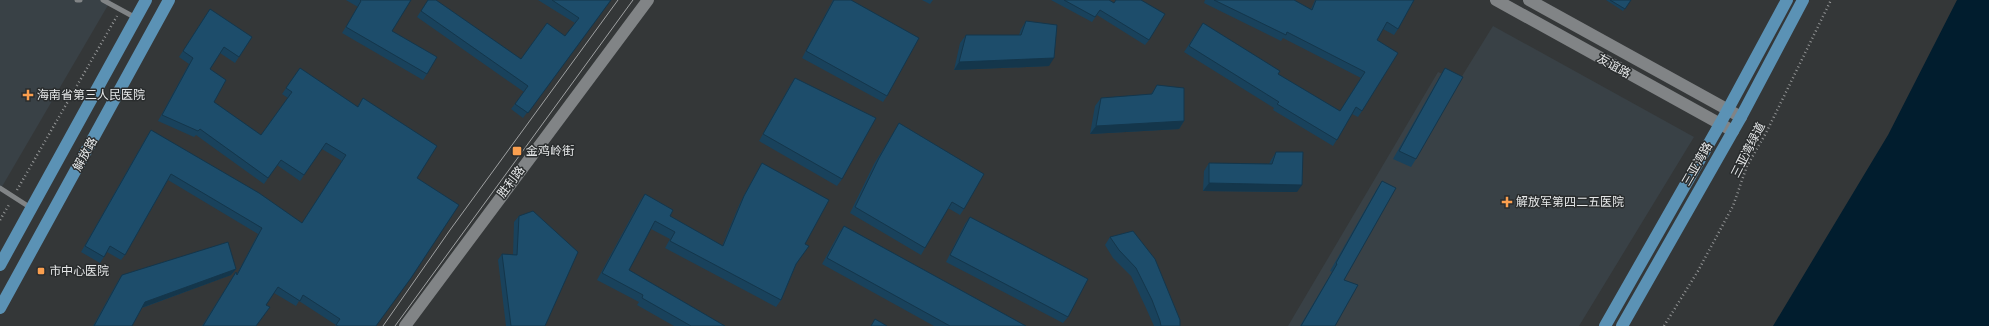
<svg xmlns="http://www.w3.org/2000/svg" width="1989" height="326" viewBox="0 0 1989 326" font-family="'Asap Condensed','Noto Sans SC',sans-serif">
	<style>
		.built { fill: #394146 }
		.water { fill: #011d2e }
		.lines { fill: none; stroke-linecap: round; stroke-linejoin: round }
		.path { stroke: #929495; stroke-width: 2.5; stroke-dasharray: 1 3; stroke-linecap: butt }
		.service { stroke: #818486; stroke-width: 5 }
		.tertiary { stroke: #818486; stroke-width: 12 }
		.secondary { stroke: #818486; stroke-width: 12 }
		.primary { stroke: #5b92b5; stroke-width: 12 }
		.tram { stroke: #9fa1a2; stroke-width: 1 }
		.wall { fill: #19425c }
		.shaded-wall { fill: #14364b }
		.building { fill: #1d4d6b; stroke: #14364b }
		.poi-dot { fill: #fa9f4f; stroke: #2a2d2e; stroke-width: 1.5 }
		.labels { text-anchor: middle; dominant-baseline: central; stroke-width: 3; stroke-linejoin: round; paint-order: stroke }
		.street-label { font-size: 12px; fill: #e6e8e9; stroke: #2a2d2e }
		.poi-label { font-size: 12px; fill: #e6e8e9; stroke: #2a2d2e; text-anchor: start }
	</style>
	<rect width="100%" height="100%" fill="#343738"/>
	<!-- built -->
	<g class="built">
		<polygon points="0,0 111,0 0,190"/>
		<polygon points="1493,26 1694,137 1579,326 1288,326 1438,72 1459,81"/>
	</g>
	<!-- water -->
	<polygon class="water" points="1957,0 1989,0 1989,326 1773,326 1888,135"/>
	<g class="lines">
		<!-- path -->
		<g class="path">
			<polyline points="17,190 117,16"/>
			<polyline points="0,220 10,203"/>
			<polyline points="1664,326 1698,271 1733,206 1747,166 1766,133 1831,0"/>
		</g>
		<!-- service -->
		<g class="service">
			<polyline points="77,0 80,0"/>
			<polyline points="103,0 136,18"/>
			<polyline points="0,188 31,208"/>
		</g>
		<!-- tertiary -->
		<polyline class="tertiary" points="405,326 648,0"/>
		<!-- secondary -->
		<g class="secondary">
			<polyline points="1496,0 1733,131"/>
			<polyline points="1529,0 1741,117"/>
		</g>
		<!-- primary -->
		<g class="primary">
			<polyline points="0,265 146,0"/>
			<polyline points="0,308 169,0"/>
			<polyline points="1605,326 1720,124 1787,0"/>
			<polyline points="1622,326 1741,117 1803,0"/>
		</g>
		<!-- tram -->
		<g class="tram">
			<polyline points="383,326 450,230 618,0"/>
			<polyline points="395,326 633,0"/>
		</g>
	</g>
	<!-- wall -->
	<g class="wall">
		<polygon points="346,0 411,0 392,31 427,74 423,80 342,33 358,7"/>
		<polygon points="428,0 521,59 565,36 575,23 538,0 611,0 523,118 511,109 524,92 417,17"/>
		<polygon points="833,0 851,0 887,96 883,102 802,58"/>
		<polygon points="922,0 933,0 930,4"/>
		<polygon points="1051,0 1109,0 1114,3 1116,0 1141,0 1149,40 1145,45 1097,15 1092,22"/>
		<polygon points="1205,0 1294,0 1311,9 1315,0 1414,0 1398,29 1394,35 1383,29 1377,40 1362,111 1358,117 1352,114 1333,146 1273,110 1274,108 1184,52 1203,23 1278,74 1340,111 1361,78 1283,38 1281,41 1204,3"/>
		<polygon points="1606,0 1631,0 1623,11"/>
		<polygon points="206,15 252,37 235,63 220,53 210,69 214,102 261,135 288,98 282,94 300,68 357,107 363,98 417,178 376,326 335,326 336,325 299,301 296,306 274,293 266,305 256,326 202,326 236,272 237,274 258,234 168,180 125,255 121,260 107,252 100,263 81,252 147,136 151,130 302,223 342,161 322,149 300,181 277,165 264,184 196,135 194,137 158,121 189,64 179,57"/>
		<polygon points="1026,21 1049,66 954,70 960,43 966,35 1019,35 1021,29"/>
		<polygon points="1445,68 1416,159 1411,167 1393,159 1440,76"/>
		<polygon points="795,78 842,179 837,186 759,141 791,84"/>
		<polygon points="1157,85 1184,121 1179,129 1090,134 1095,106 1101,98 1151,94"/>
		<polygon points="899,123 964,209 960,215 948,208 925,248 921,255 850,213 874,164 895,130"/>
		<polygon points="1276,152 1297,192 1203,191 1204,171 1209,163 1269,164 1271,160"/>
		<polygon points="762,163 805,244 781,300 776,307 665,248 670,239 651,229 629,270 725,326 674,326 637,305 639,302 597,280 640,201 645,194 670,216 722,246 740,203 758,170"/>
		<polygon points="1382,181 1344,280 1335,326 1300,326 1332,272 1330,271 1377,189"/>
		<polygon points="519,216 545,326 506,326 498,260 502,254 513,255 514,222"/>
		<polygon points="970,217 1068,317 1063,323 946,262 965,224"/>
		<polygon points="844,226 1026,326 934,326 822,264 839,233"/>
		<polygon points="1133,231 1180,326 1154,326 1146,308 1131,276 1113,258 1105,245 1110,237"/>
		<polygon points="236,269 231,275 142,308 132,326 93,326 118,281 122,275"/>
	</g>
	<!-- shaded-wall -->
	<g class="shaded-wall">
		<polygon points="1054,58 1049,66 954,70 959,62"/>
		<polygon points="1184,121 1179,129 1090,134 1096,126"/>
		<polygon points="1209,183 1302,185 1297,192 1203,191"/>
		<polygon points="236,269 231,275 141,308 145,302"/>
	</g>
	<!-- building -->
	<g class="building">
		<polygon points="360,0 411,0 392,31 437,57 427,74 346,27 361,1"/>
		<polygon points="428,0 436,0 521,59 547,23 565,36 579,18 552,0 611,0 528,113 515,104 528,86 421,11"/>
		<polygon points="834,0 851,0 919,38 887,96 806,51"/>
		<polygon points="1064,0 1109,0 1114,3 1116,0 1141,0 1165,14 1149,40 1100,10 1095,17"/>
		<polygon points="1214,0 1294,0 1312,10 1316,0 1414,0 1398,29 1387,22 1377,40 1398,53 1362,111 1356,107 1337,140 1277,104 1279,102 1189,46 1203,23 1280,71 1278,74 1340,111 1365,72 1287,32 1286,35"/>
		<polygon points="1610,0 1631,0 1625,9"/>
		<polygon points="210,9 252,37 239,57 224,47 210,69 226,80 214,102 261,135 292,92 286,88 300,68 358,107 363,98 437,146 417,178 459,205 411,278 376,326 338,326 336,325 340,319 303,295 300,301 278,287 266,305 270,307 256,326 203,326 236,272 237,275 262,228 171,174 125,255 110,246 104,257 85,246 151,130 259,193 302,223 346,155 326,143 304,175 281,160 268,178 200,129 198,131 162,115 193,58 183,51"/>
		<polygon points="1026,21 1057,25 1054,58 959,62 966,35 1021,35"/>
		<polygon points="1445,68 1463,77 1416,159 1399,151"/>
		<polygon points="795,78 876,118 842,179 763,134"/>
		<polygon points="1157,85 1184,88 1184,121 1096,126 1101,98 1152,94"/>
		<polygon points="899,123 984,174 964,209 952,202 925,248 855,207 879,158"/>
		<polygon points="1276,152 1303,152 1302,185 1209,183 1209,163 1272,164"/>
		<polygon points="762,163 829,200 805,244 809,246 796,264 781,300 670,241 675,232 655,221 629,270 725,326 691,326 642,298 643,295 602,273 645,194 673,210 670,216 723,246 744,196"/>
		<polygon points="1382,181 1396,188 1344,280 1358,285 1335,326 1301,326 1337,264 1336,263"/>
		<polygon points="533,211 578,252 545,326 511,326 502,254 517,255 519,216"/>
		<polygon points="970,217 1088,279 1068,317 950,255"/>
		<polygon points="844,226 1026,326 950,326 827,258"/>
		<polygon points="1133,231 1155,259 1180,320 1180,326 1161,326 1160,321 1152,300 1136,268 1119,250 1110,237"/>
		<polygon points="228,242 236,269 145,302 132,326 94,326 122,275"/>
		<polygon points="875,319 887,326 871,326"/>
	</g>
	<!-- markers -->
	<g class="poi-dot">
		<path d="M26 89h4v4h4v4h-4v4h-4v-4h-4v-4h4z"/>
		<rect x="512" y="146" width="10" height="10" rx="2"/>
		<path d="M1505 196h4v4h4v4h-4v4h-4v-4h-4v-4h4z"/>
		<rect x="37" y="267" width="8" height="8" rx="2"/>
	</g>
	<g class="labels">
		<!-- street labels -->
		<g class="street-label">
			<text transform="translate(1614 66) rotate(29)">友谊路</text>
			<text transform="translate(1748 150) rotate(-63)">三亚湾绿道</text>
			<text transform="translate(85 154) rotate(-61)">解放路</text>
			<text transform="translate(1697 164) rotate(-60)">三亚湾路</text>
			<text transform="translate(511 182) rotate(-53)">胜利路</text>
		</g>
		<!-- poi labels -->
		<g class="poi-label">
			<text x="37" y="95">海南省第三人民医院</text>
			<text x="526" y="151">金鸡岭街</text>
			<text x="1516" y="202">解放军第四二五医院</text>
			<text x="49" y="271">市中心医院</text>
		</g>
	</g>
</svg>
